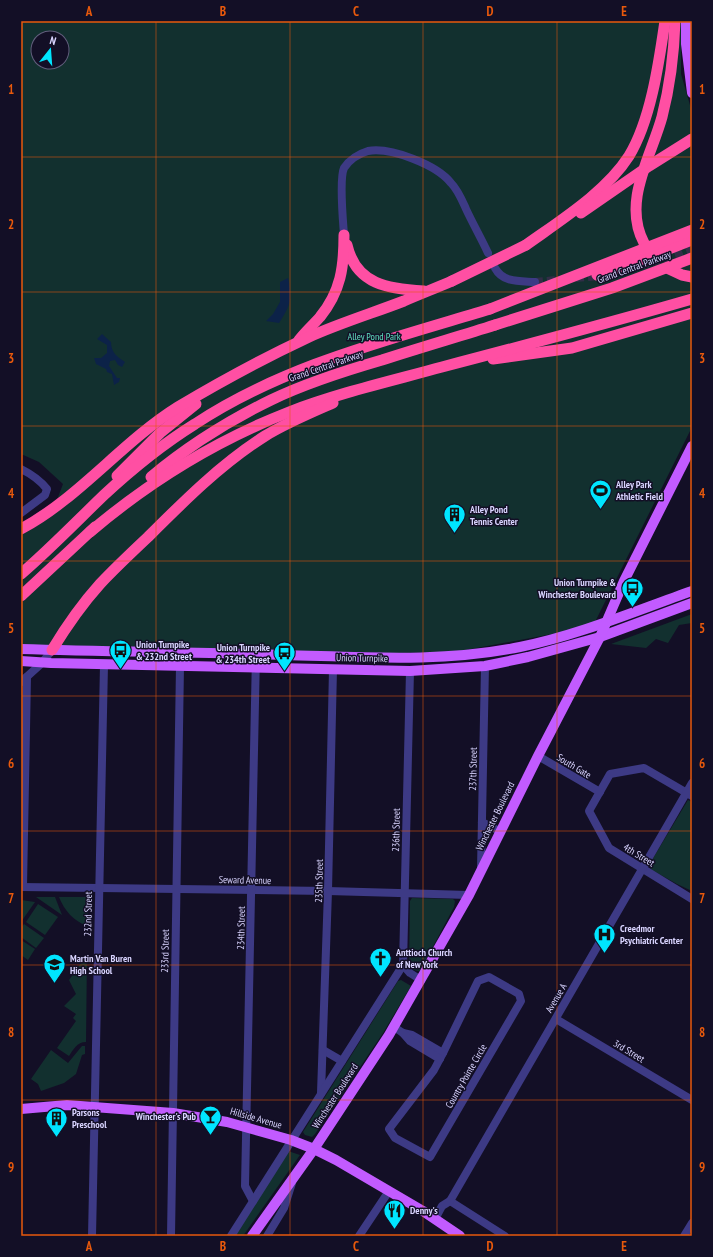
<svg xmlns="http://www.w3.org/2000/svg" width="713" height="1257" viewBox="0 0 713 1257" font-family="'PT Sans Narrow',sans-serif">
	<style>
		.green { fill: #12302f; fill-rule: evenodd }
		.water { fill: #0c2248 }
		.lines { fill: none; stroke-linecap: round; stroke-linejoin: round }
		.minor-tunnel { stroke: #312d47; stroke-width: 8; stroke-dasharray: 8 4; stroke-linecap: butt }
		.minor { stroke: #3d3a85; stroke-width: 8 }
		.major { stroke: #c25bff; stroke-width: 10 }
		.highway { stroke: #ff4fa3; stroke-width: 11 }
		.highway-bridge { stroke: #ff4fa3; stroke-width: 11 }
		.grid { fill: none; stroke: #e8590c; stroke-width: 1; stroke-opacity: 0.55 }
		.labels { text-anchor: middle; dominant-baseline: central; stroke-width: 3; stroke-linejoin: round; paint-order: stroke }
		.street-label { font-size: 10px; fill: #d9d4ff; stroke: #130f26 }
		.park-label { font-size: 10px; fill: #5fe0c0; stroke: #130f26 }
		.poi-label { font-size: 10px; font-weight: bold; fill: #d9d4ff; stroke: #130f26; text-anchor: start }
		.neatline { fill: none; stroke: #e8590c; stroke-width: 1.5 }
		.grid-label { font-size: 13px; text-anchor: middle; font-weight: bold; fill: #e8590c }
	</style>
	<rect width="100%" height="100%" fill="#130f26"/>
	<!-- green -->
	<g class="green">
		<path d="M21 21H681V74L692 112V427L594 624 563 632 455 652 391 653 21 645V532L52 513 63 484 39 462 21 454ZM38 38H62V62H38Z"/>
		<polygon points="692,614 692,623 679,625 668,643 656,639 646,648 611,644"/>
		<polygon points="688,800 692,802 692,891 677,884 652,870 649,865"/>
		<polygon points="36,897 55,897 62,915"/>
		<path d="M59 897H88V926C74 922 64 910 59 897Z"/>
		<path d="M412 898 453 899 455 901 454 907 420 971C415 971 411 969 409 966L410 901Z"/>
		<polygon points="21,900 35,902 21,922"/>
		<polygon points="38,904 58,917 45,935 26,922"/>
		<polygon points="24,924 44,938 36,948 21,937 21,928"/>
		<polygon points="21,940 35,949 28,960 21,955"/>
		<path d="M87 955 86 1042C77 1042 73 1050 69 1056L57 1048 76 1021 73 1018 76 1014 64 1006 76 994 69 980Z"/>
		<polygon points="401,980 411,986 383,1033 315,1134 312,1137 305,1135 303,1132 398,981"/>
		<polygon points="82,1046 85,1046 85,1054 82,1055 76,1074 64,1083 41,1091 38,1084 31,1079 51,1050 68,1063"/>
		<polygon points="288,1151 300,1155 243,1236 235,1236"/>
	</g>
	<!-- water -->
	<g class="water">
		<path d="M288 278C293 299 290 306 279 323L266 321 273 314 280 302V282Z"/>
		<path d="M102 334 111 342C111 352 117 357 125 362L122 367 118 365 115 360 110 361 109 366 117 378H120L119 382 114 385 112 374 107 372 106 369 96 364 94 358H101L107 353V345L97 339Z"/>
	</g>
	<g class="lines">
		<!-- minor-tunnel -->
		<g class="minor-tunnel">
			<polyline points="629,269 692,249"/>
			<polyline points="576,278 602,276"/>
			<polyline points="535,282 556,280"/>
		</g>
		<!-- minor -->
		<g class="minor">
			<path d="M344 235C343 221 339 179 344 168 350 159 358 154 368 151 391 147 437 165 451 183 458 190 462 200 466 209 473 224 481 238 488 253"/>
			<path d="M495 268C503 283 520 281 535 282"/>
			<path d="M21 469C31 474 40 480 47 489L45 495 21 513"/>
			<polyline points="410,671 403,965 410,973 421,980"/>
			<polyline points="21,682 42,663 52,650"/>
			<polyline points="538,756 600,792"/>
			<polyline points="692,796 644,768 610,774 589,811 609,848 692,899"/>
			<polyline points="482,822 501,832"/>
			<polyline points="481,869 485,666"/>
			<polyline points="21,887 328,891 469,895"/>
			<polyline points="23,887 27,677"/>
			<polygon points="489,977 519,994 521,1001 430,1157 395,1138 389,1129 434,1070 443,1053 478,981"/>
			<polyline points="556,1019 692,1100"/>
			<polyline points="394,1027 403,1033 412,1035 443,1053"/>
			<polyline points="403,1033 410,1041 440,1059"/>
			<polyline points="323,1050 342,1061"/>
			<polyline points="321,1093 328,891 333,669"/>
			<polyline points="253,1201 245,1186 256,654"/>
			<polyline points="450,1201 505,1236"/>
			<polyline points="435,1219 442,1206 450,1201 692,783"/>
			<polyline points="92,1236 104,665"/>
			<polyline points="171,1236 180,666"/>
			<polyline points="231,1236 403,965"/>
			<polyline points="267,1236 284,1208 292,1183"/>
			<polyline points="359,1236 389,1191"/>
			<polyline points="684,1236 692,1223"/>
		</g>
		<!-- major -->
		<g class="major">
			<polyline points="686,21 686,44 692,93"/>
			<path d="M21 649C109 652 197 652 284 655 363 657 442 663 520 647 579 635 635 611 692 591"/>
			<polyline points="21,661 51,663 410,671 485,666 528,657 600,637 692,603"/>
			<polyline points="21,1109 67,1105 173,1113 227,1122 291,1140 314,1149 336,1160 423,1211 460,1236"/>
			<polyline points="252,1236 314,1149 389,1035 469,895 538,756 600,637 624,581 692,446"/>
		</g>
		<!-- highway -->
		<g class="highway">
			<path d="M347 245C356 285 389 289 424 291"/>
			<path d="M526 245C561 220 606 192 629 156 651 120 659 62 665 21"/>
			<path d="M653 255C650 251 647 247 644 243 622 202 651 157 662 117 670 86 674 53 675 21"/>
			<polyline points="667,268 682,275 692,277"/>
			<path d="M299 340C305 332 313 325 320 317 341 291 344 267 344 235"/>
			<polyline points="493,359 572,348 692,313"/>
			<polyline points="117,476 160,433 196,404"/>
			<path d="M151 477C188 446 228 421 271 400 306 383 344 371 382 360 419 348 457 337 495 325"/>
			<path d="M21 529C79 498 122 442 178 407 220 382 264 358 309 337 340 323 373 313 404 301 420 294 436 288 452 281"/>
			<path d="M90 532C150 481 215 441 289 412 338 393 391 381 442 367 526 345 609 323 692 299"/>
			<path d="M21 574C50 549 77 521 104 495 132 469 163 444 195 424 284 365 389 340 490 309"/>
			<polyline points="21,596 95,527"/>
			<path d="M52 650C66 627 82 604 100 584 115 568 132 552 148 537 184 501 221 464 265 436 286 423 310 413 333 403"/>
		</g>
		<!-- highway-bridge -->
		<g class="highway-bridge">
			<polyline points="581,213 649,166 692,139"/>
			<polyline points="597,275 651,256 692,240"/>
			<polyline points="452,281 526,245"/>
			<polyline points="490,309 692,230"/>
			<polyline points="495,325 612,288 692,258"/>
		</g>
	</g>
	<!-- grid -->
	<path class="grid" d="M156 21V1236M290 21V1236M423 21V1236M557 21V1236M21 157H692M21 292H692M21 426H692M21 561H692M21 696H692M21 831H692M21 965H692M21 1100H692"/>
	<!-- icons -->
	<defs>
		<symbol id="stadium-pin" viewBox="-11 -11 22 30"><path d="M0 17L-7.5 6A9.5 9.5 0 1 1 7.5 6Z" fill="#00e5ff" stroke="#130f26"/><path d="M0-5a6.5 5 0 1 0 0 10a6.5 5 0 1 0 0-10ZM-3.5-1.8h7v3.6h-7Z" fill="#111"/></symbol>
		<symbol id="building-pin" viewBox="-11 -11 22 30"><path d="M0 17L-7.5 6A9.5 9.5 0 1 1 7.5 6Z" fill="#00e5ff" stroke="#130f26"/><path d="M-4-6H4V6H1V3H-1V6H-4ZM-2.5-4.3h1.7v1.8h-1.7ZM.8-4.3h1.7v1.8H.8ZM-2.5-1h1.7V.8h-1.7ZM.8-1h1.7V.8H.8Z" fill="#111"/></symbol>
		<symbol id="bus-pin" viewBox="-11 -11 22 30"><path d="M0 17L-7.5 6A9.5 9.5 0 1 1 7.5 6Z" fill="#00e5ff" stroke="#130f26"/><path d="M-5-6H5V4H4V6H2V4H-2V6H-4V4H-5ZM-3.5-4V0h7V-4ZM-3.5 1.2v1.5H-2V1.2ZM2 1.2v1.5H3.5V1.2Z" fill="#111"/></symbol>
		<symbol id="hospital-pin" viewBox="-11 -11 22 30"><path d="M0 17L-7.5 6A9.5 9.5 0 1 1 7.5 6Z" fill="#00e5ff" stroke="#130f26"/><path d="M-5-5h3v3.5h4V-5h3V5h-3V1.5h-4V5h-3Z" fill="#111"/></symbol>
		<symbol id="church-pin" viewBox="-11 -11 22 30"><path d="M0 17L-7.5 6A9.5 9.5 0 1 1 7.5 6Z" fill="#00e5ff" stroke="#130f26"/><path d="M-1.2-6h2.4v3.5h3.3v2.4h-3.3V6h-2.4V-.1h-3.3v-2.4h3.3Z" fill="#111"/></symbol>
		<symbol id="school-pin" viewBox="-11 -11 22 30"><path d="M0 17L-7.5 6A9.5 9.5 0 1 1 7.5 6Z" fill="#00e5ff" stroke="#130f26"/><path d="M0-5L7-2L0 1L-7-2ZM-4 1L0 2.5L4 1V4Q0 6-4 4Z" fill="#111"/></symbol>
		<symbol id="bar-pin" viewBox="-11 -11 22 30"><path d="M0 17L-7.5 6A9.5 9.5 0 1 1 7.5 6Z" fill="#00e5ff" stroke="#130f26"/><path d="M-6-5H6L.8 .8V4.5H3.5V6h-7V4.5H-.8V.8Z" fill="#111"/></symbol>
		<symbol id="restaurant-pin" viewBox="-11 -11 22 30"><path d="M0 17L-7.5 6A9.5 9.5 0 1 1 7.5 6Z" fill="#00e5ff" stroke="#130f26"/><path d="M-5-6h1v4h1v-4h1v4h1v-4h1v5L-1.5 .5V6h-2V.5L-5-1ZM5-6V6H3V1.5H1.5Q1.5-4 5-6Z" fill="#111"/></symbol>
	</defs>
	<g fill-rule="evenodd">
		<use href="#stadium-pin" x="588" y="478" width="25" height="34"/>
		<use href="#building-pin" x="442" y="502" width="25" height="34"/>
		<use href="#bus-pin" x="620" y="576" width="25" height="34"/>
		<use href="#bus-pin" x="108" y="638" width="25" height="34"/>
		<use href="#bus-pin" x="272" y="640" width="25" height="34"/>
		<use href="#hospital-pin" x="592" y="922" width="25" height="34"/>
		<use href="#church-pin" x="368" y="946" width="25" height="34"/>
		<use href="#school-pin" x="42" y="952" width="25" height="34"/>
		<use href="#bar-pin" x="198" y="1104" width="25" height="34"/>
		<use href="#building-pin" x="44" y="1106" width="25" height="34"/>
		<use href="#restaurant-pin" x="382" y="1198" width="25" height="34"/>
	</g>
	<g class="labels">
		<!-- street labels -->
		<g class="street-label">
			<text transform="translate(634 267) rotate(-20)">Grand Central Parkway</text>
			<text transform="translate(326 366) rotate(-19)">Grand Central Parkway</text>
			<text transform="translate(362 658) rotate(1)">Union Turnpike</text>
			<text transform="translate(574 766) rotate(31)">South Gate</text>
			<text transform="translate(473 769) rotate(-89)">237th Street</text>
			<text transform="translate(495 816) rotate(-64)">Winchester Boulevard</text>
			<text transform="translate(396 830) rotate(-89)">236th Street</text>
			<text transform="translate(639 855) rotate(31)">4th Street</text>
			<text transform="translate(245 880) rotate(1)">Seward Avenue</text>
			<text transform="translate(319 881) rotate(-89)">235th Street</text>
			<text transform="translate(88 914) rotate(-89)">232nd Street</text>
			<text transform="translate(241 928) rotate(-89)">234th Street</text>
			<text transform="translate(165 951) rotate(-89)">233rd Street</text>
			<text transform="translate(556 998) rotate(-60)">Avenue A</text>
			<text transform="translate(629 1051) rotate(31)">3rd Street</text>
			<text transform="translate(466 1076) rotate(-60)">Country Pointe Circle</text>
			<text transform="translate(335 1096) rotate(-57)">Winchester Boulevard</text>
			<text transform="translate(256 1118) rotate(16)">Hillside Avenue</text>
		</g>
		<!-- park labels -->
		<g class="park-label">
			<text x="374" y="336">Alley Pond Park</text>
		</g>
		<!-- poi labels -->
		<g class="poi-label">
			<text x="616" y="484">Alley Park<tspan x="616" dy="12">Athletic Field</tspan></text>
			<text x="470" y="509">Alley Pond<tspan x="470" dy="12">Tennis Center</tspan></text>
			<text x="616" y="582" text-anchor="end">Union Turnpike &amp;<tspan x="616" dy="12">Winchester Boulevard</tspan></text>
			<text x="136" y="644">Union Turnpike<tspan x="136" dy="12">&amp; 232nd Street</tspan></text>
			<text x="270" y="647" text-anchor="end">Union Turnpike<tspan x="270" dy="12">&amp; 234th Street</tspan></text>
			<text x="620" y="928">Creedmor<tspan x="620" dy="12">Psychiatric Center</tspan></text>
			<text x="396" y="952">Anttioch Church<tspan x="396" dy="12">of New York</tspan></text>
			<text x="70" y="958">Martin Van Buren<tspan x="70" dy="12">High School</tspan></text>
			<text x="72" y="1112">Parsons<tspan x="72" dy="12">Preschool</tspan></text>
			<text x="196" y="1116" text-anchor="end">Winchester's Pub</text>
			<text x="410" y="1210">Denny's</text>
		</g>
	</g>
	<!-- border -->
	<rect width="713" height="1257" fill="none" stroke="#130f26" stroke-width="44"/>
	<!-- north arrow -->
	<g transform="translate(50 50) rotate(17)"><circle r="19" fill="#130f26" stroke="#625e7d"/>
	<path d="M0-3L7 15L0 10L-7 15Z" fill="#00e5ff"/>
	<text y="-6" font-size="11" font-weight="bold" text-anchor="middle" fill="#d9d4ff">N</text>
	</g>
	<rect x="22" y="22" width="669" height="1213" class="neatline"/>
	<g class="grid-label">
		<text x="89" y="16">A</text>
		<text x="223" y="16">B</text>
		<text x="356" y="16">C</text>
		<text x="490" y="16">D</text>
		<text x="624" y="16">E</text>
		<text x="11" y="94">1</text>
		<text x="702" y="94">1</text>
		<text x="11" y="229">2</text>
		<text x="702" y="229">2</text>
		<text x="11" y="363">3</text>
		<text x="702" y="363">3</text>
		<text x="11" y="498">4</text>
		<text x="702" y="498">4</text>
		<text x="11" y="633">5</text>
		<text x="702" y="633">5</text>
		<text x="11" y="768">6</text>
		<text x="702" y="768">6</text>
		<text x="11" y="903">7</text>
		<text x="702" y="903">7</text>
		<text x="11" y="1037">8</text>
		<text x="702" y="1037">8</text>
		<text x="11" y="1172">9</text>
		<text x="702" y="1172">9</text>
		<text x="89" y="1251">A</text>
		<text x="223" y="1251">B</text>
		<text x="356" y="1251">C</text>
		<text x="490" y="1251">D</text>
		<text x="624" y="1251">E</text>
	</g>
</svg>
